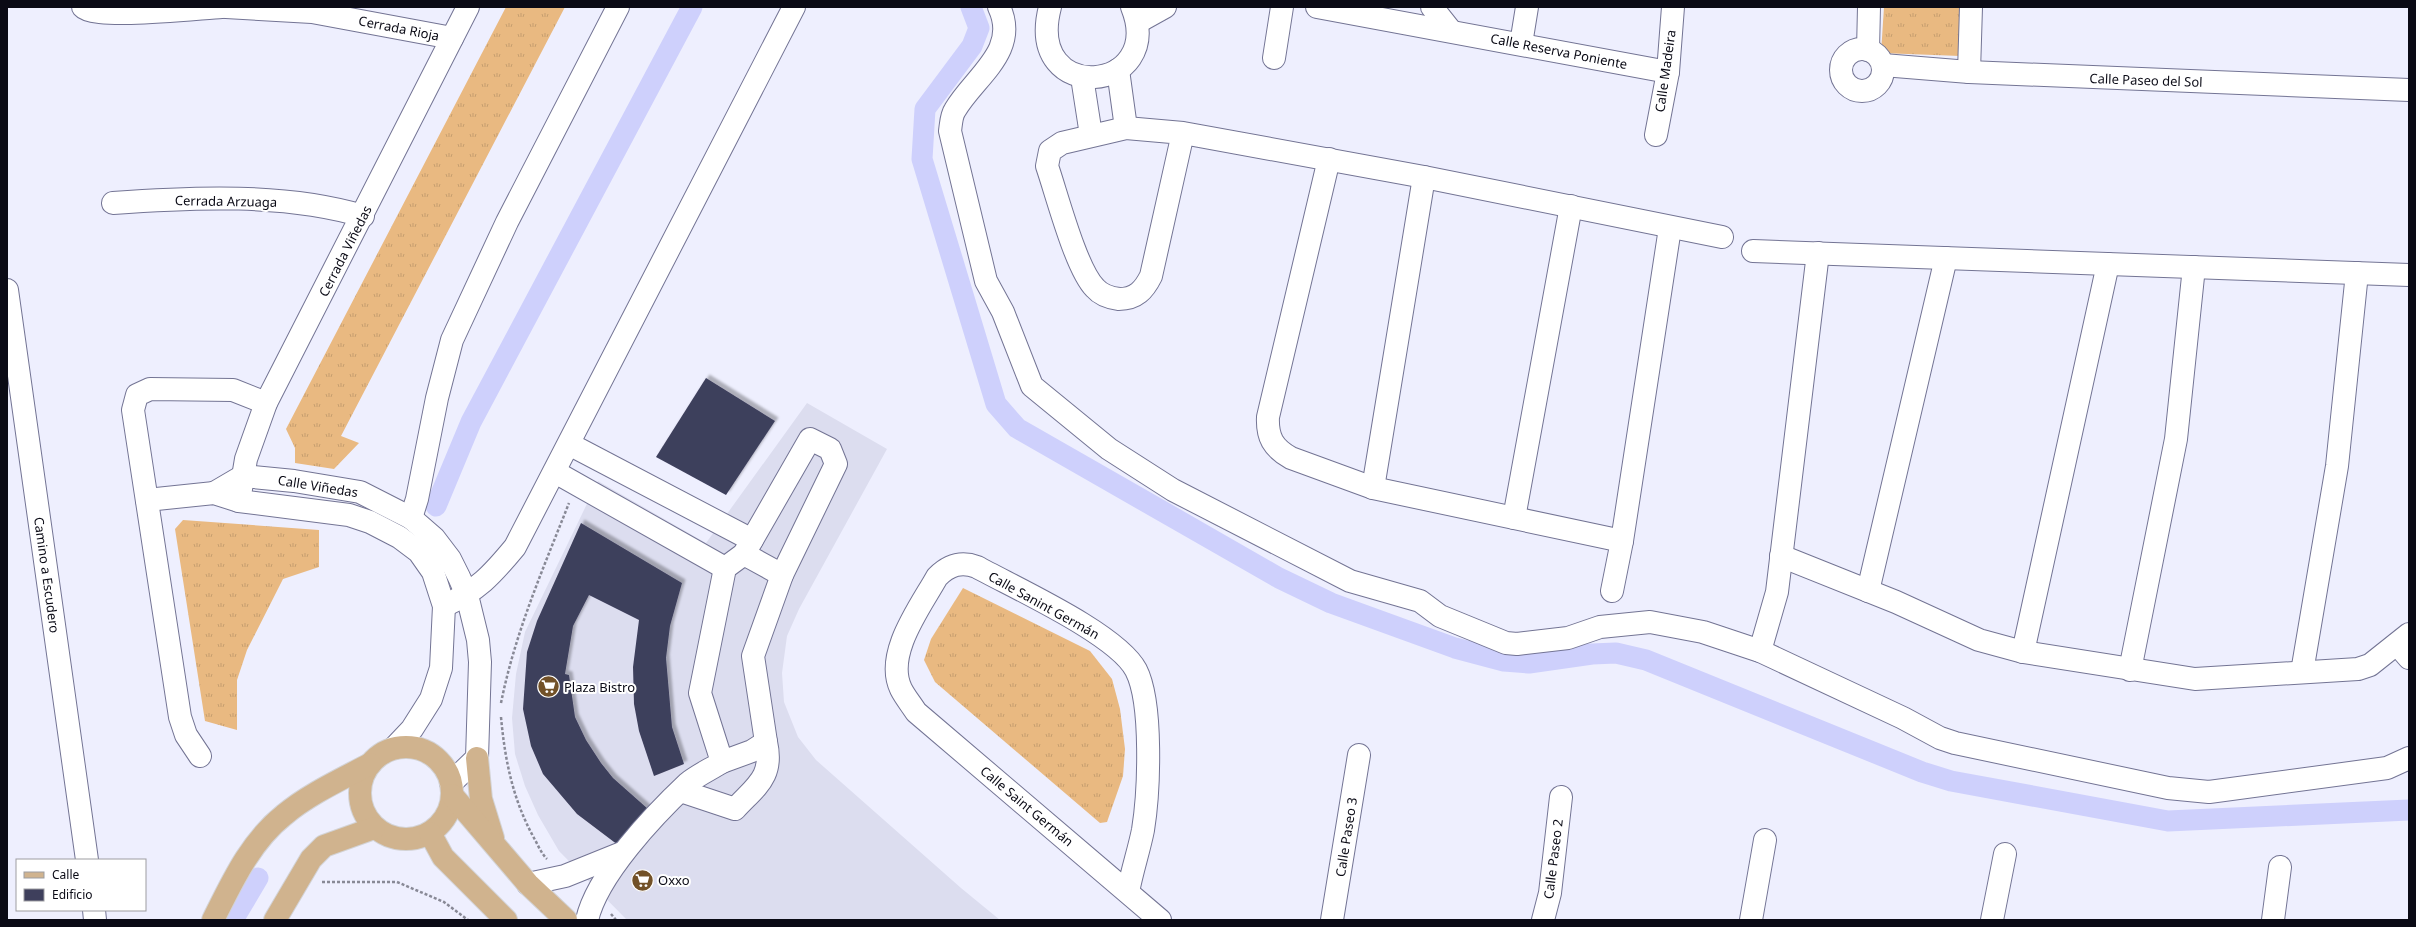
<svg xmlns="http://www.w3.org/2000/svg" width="2416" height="927" viewBox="0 0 2416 927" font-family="'Noto Sans',sans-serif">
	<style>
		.built { fill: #dcddef }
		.grass { fill: url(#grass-tufts) }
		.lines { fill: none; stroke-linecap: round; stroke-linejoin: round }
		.canal { stroke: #ced0fc; stroke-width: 21 }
		.building { fill: #3e3f5c; filter: url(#shadow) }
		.minor-casing { stroke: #737494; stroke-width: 24 }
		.major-casing { stroke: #d3d3d5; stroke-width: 24 }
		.path { stroke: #888996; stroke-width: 2.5; stroke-dasharray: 3 2; stroke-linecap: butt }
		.minor { stroke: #fff; stroke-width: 22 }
		.major { stroke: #d0b38e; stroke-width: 22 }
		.labels { text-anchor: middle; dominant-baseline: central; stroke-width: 4; stroke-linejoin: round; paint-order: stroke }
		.street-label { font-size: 13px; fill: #0a0a15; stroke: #fff }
		.poi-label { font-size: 13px; fill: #0a0a15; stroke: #fff; text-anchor: start }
	</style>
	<defs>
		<pattern id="grass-tufts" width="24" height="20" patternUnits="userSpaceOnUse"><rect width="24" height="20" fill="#e9b981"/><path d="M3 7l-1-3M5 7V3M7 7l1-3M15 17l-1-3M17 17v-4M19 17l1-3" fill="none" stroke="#c69e6f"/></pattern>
		<filter id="shadow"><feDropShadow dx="3.5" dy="-3.5" stdDeviation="1" flood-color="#0004"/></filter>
	</defs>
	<rect width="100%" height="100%" fill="#eeeffe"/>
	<!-- built -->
	<polygon class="built" points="807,403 887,449 799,609 787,636 782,673 784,702 798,737 816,760 961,888 1000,920 627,920 559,851 538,815 525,786 515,754 512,718 516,674 525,632 598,481 706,543"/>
	<!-- grass -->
	<g class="grass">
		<polygon points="506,7 565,7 341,436 359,443 334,469 295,463 295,448 286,429"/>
		<polygon points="1884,7 1961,7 1960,56 1881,53"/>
		<polygon points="183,520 319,530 319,567 283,579 247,650 237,680 237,730 205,721 175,529"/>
		<polygon points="963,588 1090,651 1112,679 1120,709 1125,749 1123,776 1107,822 1100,823 935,682 924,660 931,639"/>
	</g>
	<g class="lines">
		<!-- canal -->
		<g class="canal">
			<polyline points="971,7 979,28 972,46 925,109 922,159 996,404 1017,428 1279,578 1331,603 1455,648 1504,661 1529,663 1592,654 1616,653 1646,660 1922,772 1951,781 2168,821 2409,810"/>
			<polyline points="436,506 471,422 692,7"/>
			<polyline points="233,920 258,878"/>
		</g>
	</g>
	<!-- building -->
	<g class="building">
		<polygon points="706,378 775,421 726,495 656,457"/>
		<polygon points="581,523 682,583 670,626 666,658 672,727 684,764 654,776 639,731 634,704 633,667 639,620 589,595 573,626 565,674 569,675 575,717 586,740 601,763 613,778 648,809 618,845 577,814 543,774 531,746 523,709 527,652 537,621"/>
	</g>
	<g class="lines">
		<defs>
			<g id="minor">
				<path d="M83 7C94 20 200 8 222 7"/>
				<polyline points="226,7 312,12 452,38"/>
				<path d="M999 7C1020 51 974 77 955 110 951 116 951 125 950 131L986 281 1003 312 1032 386 1109 449 1173 490 1350 581 1420 601 1440 616 1506 643 1517 644 1568 638 1600 627 1650 622 1703 632 1760 651 1903 718 1940 738 1955 743 2168 788 2209 792 2387 768 2409 758"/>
				<path d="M1050 7C1024 107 1167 94 1132 7"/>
				<polyline points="1317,7 1668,72"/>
				<polyline points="1432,7 1451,31"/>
				<polyline points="1138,22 1165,7"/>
				<polyline points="1521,44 1527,7"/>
				<circle cx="1862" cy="70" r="21"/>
				<polyline points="1868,50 1869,7"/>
				<polyline points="1274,58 1282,7"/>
				<polyline points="1883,65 1969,72 2409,90"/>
				<polyline points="1118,70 1126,128"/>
				<polyline points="1969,72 1971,7"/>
				<polyline points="1082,77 1091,135"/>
				<path d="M1183 133 1151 276C1144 290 1136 299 1119 299 1111 298 1101 295 1095 288 1076 269 1057 195 1047 166L1050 151 1062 143 1126 128 1183 133 1424 177 1722 237"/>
				<polyline points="1656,135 1668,72 1673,7"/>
				<path d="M1329 159 1268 417C1267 437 1273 448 1291 458L1373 488 1622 541"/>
				<path d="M113 203C193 197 286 193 363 216"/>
				<polyline points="1753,251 2409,275"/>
				<polyline points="7,290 87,860"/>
				<polyline points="569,444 752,540"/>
				<polyline points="555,472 725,568"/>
				<polyline points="1373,488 1424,177"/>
				<polyline points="214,493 243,476 294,481 360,492 411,518 434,538 450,559 459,577 467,595 478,640 480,662 477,758 451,783"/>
				<polyline points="147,500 214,493 239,501 349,515 370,522 399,537 419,552 433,572 444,606 441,668 431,699 412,729 394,748"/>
				<polyline points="239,501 246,459 266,403 468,7"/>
				<polyline points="411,518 417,499 437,398 452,340 507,222 618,7"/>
				<polyline points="1514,518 1571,206"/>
				<polyline points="1781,556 1896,602 1979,640 2023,652 2195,679 2358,669 2370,665 2409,634"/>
				<polyline points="1612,591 1622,541 1670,228"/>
				<polyline points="1868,591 1946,258"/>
				<path d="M444 606C478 590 491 576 515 547L794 7"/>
				<polyline points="2397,644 2409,658"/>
				<polyline points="1760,651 1777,592 1818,253"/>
				<polyline points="2023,652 2108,264"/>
				<polyline points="2130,670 2176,439 2194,267"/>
				<polyline points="2302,672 2337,466 2357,273"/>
				<polyline points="200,756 186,735 180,717 133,410 137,395 150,389 233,390 266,403"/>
				<polyline points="722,762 752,751 766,742 753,656 782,575 836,464 830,449 810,439 744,554"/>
				<path d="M681 791 735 809C756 786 774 777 766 742"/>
				<polyline points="528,884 565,876 622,853"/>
				<path d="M1128 892C1132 871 1139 850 1143 830 1149 793 1153 703 1136 670 1117 634 1015 588 977 567 961 561 949 565 937 577 921 606 884 654 901 689 905 697 911 704 916 712L1160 920"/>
				<polyline points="94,910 95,920"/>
				<path d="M587 920C597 875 654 815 688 783 698 775 711 769 722 762L700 693 725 568 744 554 782 575"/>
				<polyline points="1332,920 1359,755"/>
				<polyline points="1543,920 1550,893 1561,797"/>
				<polyline points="1751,920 1765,840"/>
				<polyline points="1992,920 2005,854"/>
				<polyline points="2273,920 2280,867"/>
			</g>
			<g id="major">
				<circle cx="406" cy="793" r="46"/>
				<polyline points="477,758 481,799 493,838"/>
				<polyline points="452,795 528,884 566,920"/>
				<polyline points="430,833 443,857 506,920"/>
				<path d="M213 920C232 882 250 842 284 815 309 794 342 779 370 764"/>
				<polyline points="275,920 311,859 324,846 374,828"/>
			</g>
		</defs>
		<!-- minor casing -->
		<use href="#minor" class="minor-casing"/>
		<!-- major casing -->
		<use href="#major" class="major-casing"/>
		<!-- path -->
		<g class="path">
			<path d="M501 703C515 633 543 569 569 503"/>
			<path d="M501 717C505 761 513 800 534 838 538 845 541 853 547 859"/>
			<polyline points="322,882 397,882 444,902 468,920"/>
			<polyline points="611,914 616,920"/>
		</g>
		<!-- minor -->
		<use href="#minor" class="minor"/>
		<!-- major -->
		<use href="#major" class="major"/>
	</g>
	<!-- icons -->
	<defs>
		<symbol id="supermarket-disc" viewBox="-11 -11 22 22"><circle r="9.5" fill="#725128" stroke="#fff"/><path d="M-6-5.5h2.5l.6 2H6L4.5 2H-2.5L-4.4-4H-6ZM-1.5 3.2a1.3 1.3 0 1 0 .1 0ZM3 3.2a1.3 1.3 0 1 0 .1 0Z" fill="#fff"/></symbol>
	</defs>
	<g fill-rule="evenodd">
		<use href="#supermarket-disc" x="536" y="674" width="25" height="25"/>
		<use href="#supermarket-disc" x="630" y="868" width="25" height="25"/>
	</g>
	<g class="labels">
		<!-- street labels -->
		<g class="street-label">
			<text transform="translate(399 28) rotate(11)">Cerrada Rioja</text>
			<text transform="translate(1559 51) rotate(11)">Calle Reserva Poniente</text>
			<text transform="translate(1665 71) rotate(-82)">Calle Madeira</text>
			<text transform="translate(2146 80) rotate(2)">Calle Paseo del Sol</text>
			<text transform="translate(226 201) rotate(1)">Cerrada Arzuaga</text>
			<text transform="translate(345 251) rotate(-63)">Cerrada Viñedas</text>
			<text transform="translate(318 486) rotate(9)">Calle Viñedas</text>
			<text transform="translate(47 575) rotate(82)">Camino a Escudero</text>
			<text transform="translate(1044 605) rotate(29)">Calle Sanint Germán</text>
			<text transform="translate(1027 806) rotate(40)">Calle Saint Germán</text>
			<text transform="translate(1346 837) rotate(-81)">Calle Paseo 3</text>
			<text transform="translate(1553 859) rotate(-83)">Calle Paseo 2</text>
		</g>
		<!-- poi labels -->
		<g class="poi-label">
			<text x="564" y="687">Plaza Bistro</text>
			<text x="658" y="880">Oxxo</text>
		</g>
	</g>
	<!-- border -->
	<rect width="2416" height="927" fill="none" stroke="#0a0a15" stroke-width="16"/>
	<!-- legend -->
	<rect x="16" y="859" width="130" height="52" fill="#ffffff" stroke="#9d9da1"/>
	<rect x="24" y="872" width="20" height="6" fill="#d0b38e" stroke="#9d9da1"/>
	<text x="52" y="879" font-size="12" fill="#0a0a15">Calle</text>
	<rect x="24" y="889" width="20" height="12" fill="#3e3f5c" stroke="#9d9da1"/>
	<text x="52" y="899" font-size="12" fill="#0a0a15">Edificio</text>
</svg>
